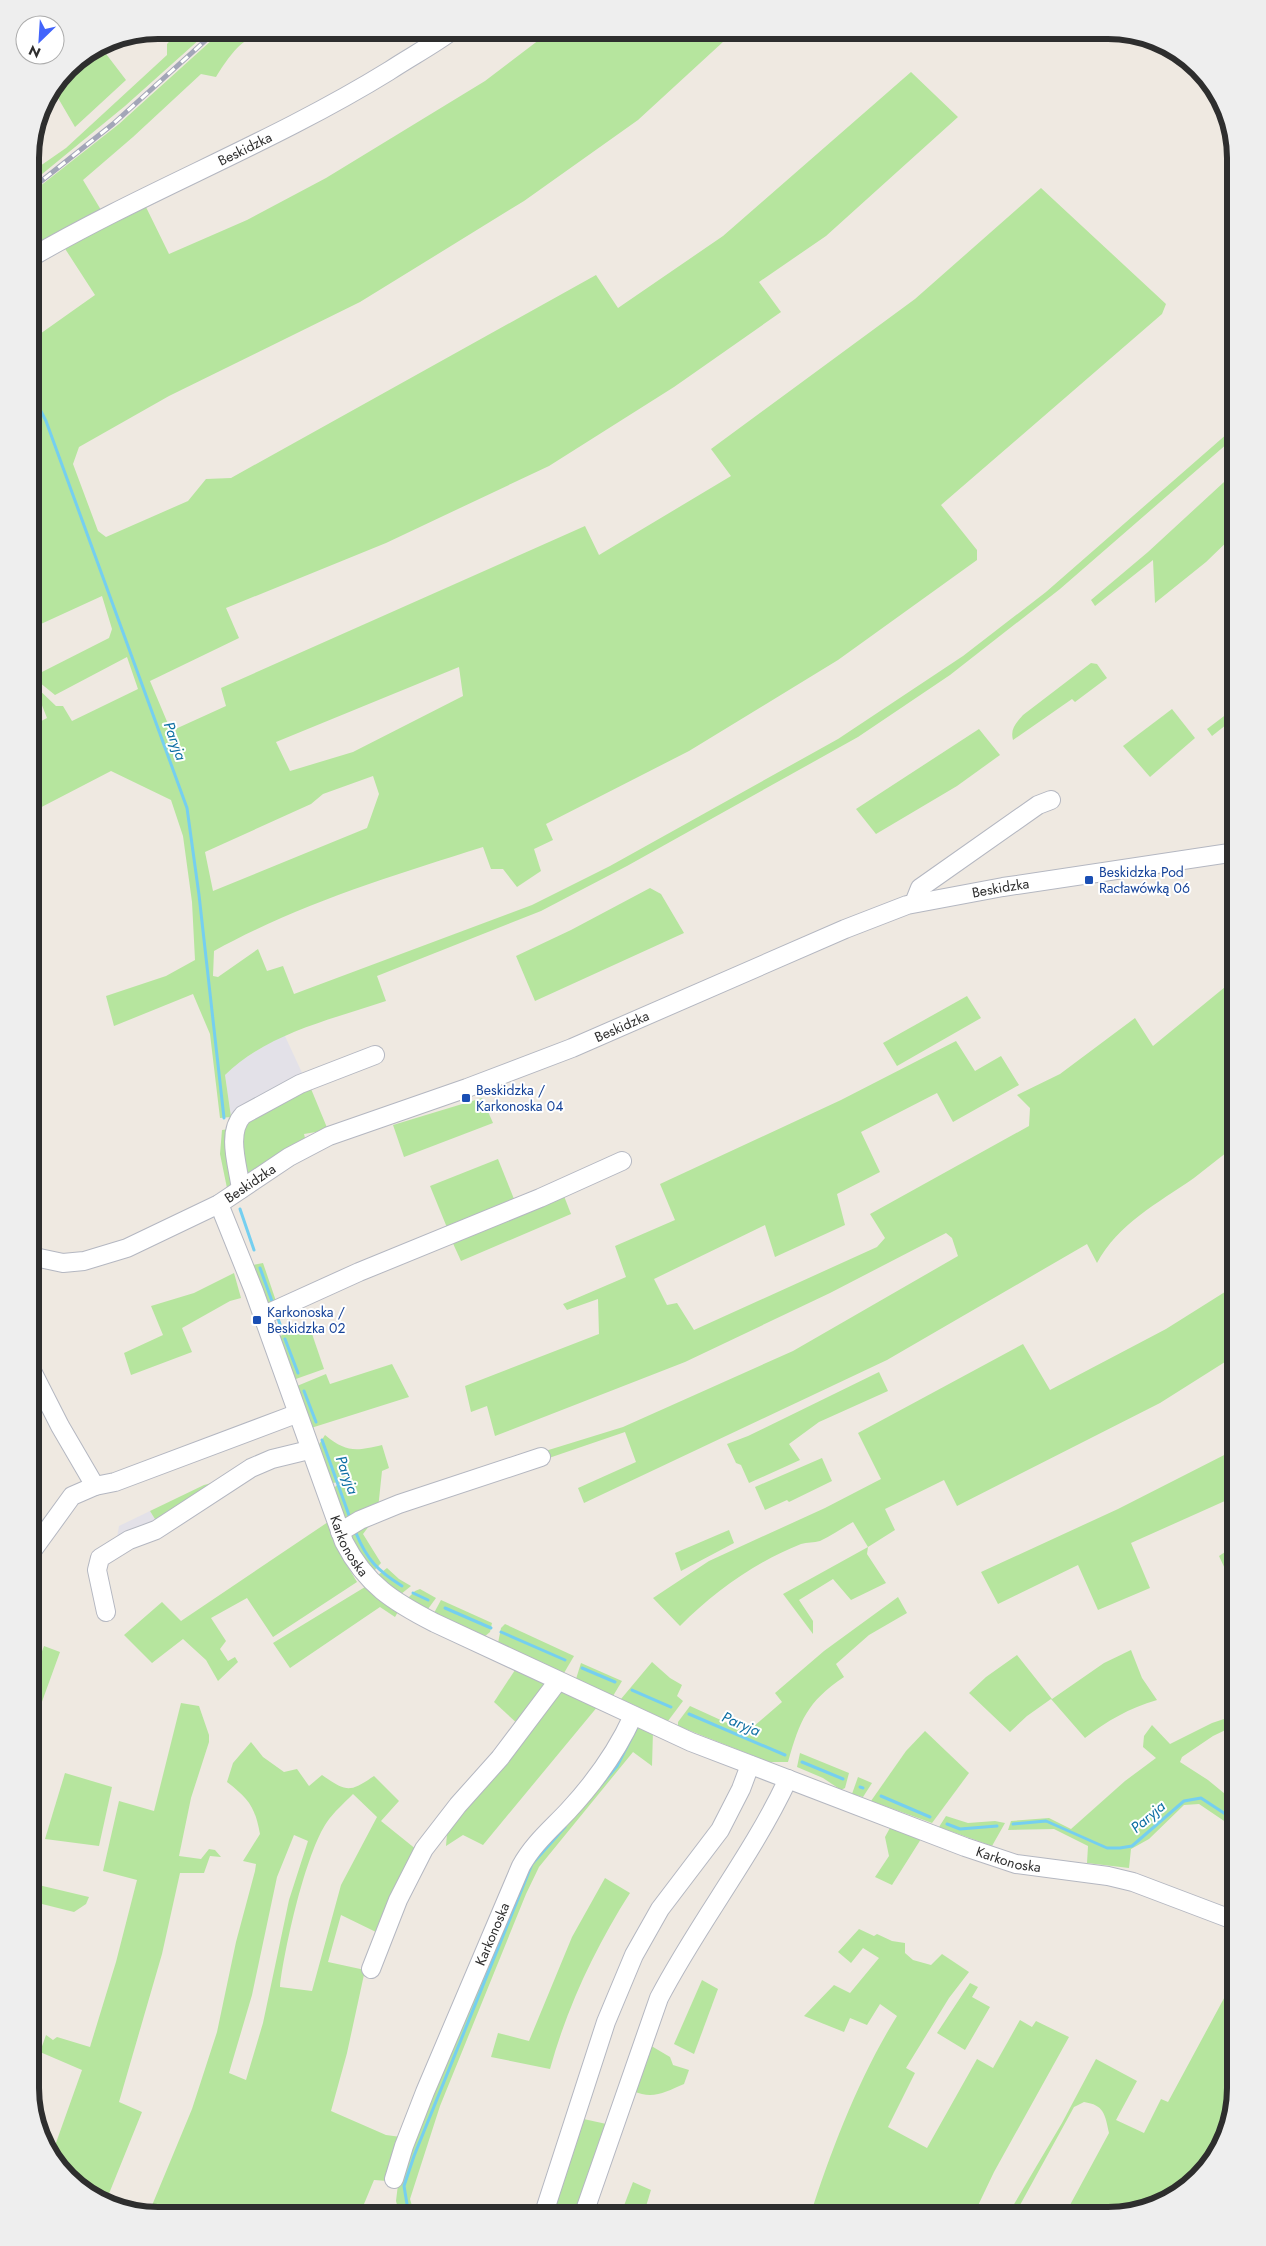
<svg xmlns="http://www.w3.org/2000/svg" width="1266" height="2246" viewBox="0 0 1266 2246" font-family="Jost,sans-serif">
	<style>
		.industrial { fill: #e3e1e8 }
		.green { fill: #b6e59e; fill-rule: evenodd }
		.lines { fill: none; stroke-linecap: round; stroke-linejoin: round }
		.stream { stroke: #75cff0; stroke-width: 3 }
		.minor-casing { stroke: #b4b7c1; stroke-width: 20 }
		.minor { stroke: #fff; stroke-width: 18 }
		.rail-casing { stroke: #a3a6b8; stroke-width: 5 }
		.rail { stroke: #fff; stroke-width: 3; stroke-dasharray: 9; stroke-linecap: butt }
		.transit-dot { fill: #1a4fb4; stroke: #fff; stroke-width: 2 }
		.labels { text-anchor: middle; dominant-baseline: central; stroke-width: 4; stroke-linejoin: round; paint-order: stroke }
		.street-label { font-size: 14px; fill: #2e2e2e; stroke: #fff }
		.transit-label { font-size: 14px; fill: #164399; stroke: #fff; text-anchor: start }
		.water-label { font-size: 15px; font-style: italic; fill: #0d6fa3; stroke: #fff }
		.rim { fill: none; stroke: #2e2e2e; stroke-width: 6 }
	</style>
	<rect width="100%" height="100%" fill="#efe9e1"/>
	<!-- industrial -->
	<g class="industrial">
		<polygon points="284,1034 304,1077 231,1117 225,1075 238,1062"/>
		<polygon points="150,1511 158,1524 116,1543 119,1526"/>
	</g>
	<!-- green -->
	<g class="green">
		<polygon points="180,30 210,30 125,106 30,184 30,173 66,148 167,55 167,44"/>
		<path d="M223 30 270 31C261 38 258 36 248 40 237 44 222 67 216 77L201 74 133 137 83 180 104 215 30 255V194L119 124Z"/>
		<path d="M552 30H736L638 120 524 201 360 302 169 396 79 447 73 464 98 531 106 537 188 501 206 479 231 478 596 275 618 308 723 236 911 72 958 117 826 236 759 282 781 312 674 387 549 466 386 543 226 608 239 638 150 681 171 731 226 706 221 688 585 526 599 555 731 476 711 449 915 299 1041 188 1166 304 1162 314 941 505 977 550V560L838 660 689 751 546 824 553 840 534 849 541 871 517 887 503 869H491L483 847C391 876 299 904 214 951L213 976 218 977 258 949 267 971 283 966 294 994 532 905 610 866 838 739 963 656 1046 592 1236 426V436L1060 589 950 675 858 737 627 866 541 911 377 976 386 1001C330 1020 268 1033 225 1075L231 1117 220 1118 210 1034 193 994 114 1026 106 996 166 976 195 960 192 902 183 836 171 800 111 771 30 813V727L47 718 34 685 56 706H63L72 721 138 689 127 657 55 695 34 678 33 672 38 674 109 638 112 629 102 596 30 629V341L95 295 62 244 144 203 169 254 247 220 326 178 485 81ZM459 667 463 696 353 752 290 771 276 742ZM373 776 379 794 367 828 213 891 205 852 311 804 323 794Z"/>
		<polygon points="100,46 126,80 75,127 58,98 42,105 68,67"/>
		<polygon points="1236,471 1236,533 1206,562 1155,603 1153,560 1095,606 1091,600 1148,552"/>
		<path d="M1091 663 1097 664 1107 678 1075 702 1072 699 1013 740C1010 729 1016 723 1023 715Z"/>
		<polygon points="1236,707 1236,717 1212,736 1207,729"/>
		<polygon points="1172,709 1195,738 1150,777 1123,746"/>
		<polygon points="979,729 1000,755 957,786 876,834 856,809"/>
		<polygon points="650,888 661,894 684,933 535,1001 516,956 571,930"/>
		<path d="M1236 978V1145C1222 1156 1208 1167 1194 1178 1158 1203 1118 1224 1097 1263L1087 1244 887 1360 584 1503 578 1488 636 1462 625 1432 546 1459 542 1452 623 1427 793 1351 958 1256 952 1238 946 1233 830 1293 685 1362 495 1436 487 1406 471 1412 465 1386 599 1334 598 1299 567 1310 563 1304 626 1277 615 1246 675 1220 660 1184 841 1100 956 1041 975 1071 1001 1056 1019 1085 953 1122 937 1093 861 1132 880 1172 837 1194 845 1225 775 1257 765 1225 654 1279 667 1305 677 1303 694 1330 877 1247 885 1238 870 1214 1029 1126 1030 1108 1017 1095 1060 1074 1135 1018 1153 1046Z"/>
		<polygon points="967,996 981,1018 897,1066 883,1043"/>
		<path d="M309 1084 328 1130 304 1134 305 1138 296 1143 249 1177C239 1165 237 1136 242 1122Z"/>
		<polygon points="482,1098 493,1123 404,1157 393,1125"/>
		<polygon points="229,1129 235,1183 227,1188 220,1154 222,1130"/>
		<polygon points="498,1159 516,1204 448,1230 430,1186"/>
		<polygon points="562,1191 571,1214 461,1261 451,1239"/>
		<polygon points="263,1263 277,1304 268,1306 253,1265"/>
		<polygon points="234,1273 241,1298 230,1301 182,1328 192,1352 131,1375 124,1353 163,1335 151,1306 194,1293"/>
		<path d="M1236 1285V1355L1160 1403 957 1506 944 1480 885 1509 895 1530 868 1547 867 1554 886 1583 851 1600 833 1579 799 1600 813 1621V1634L783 1594 868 1547 853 1522C842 1528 831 1536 820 1541 814 1543 807 1542 801 1544 755 1562 714 1592 680 1626L653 1598 709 1561 825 1508 881 1479 858 1433 1023 1344 1050 1390 1166 1329Z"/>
		<polygon points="310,1328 324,1369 293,1380 278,1337 291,1331"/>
		<polygon points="392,1364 409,1397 311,1428 297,1386 326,1374 330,1384"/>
		<polygon points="879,1372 888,1391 819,1422 789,1444 800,1460 749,1483 741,1465 736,1463 727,1444 748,1436"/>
		<path d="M325 1435C347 1453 356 1451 382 1445L389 1468 382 1471 378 1509 346 1523 333 1489 340 1482 332 1483 318 1446Z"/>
		<polygon points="1236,1449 1236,1496 1131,1543 1150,1588 1098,1610 1078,1565 998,1604 981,1572 1118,1509"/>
		<polygon points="822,1458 832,1481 789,1502 787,1500 765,1510 755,1487"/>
		<polygon points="220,1481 158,1524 150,1511 204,1485"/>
		<polygon points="328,1522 337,1542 337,1548 357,1582 273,1637 247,1598 211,1618 226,1641 220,1649 228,1661 235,1657 238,1662 218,1681 206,1660 183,1639 152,1663 124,1635 162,1602 181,1621"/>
		<polygon points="1236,1523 1236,1608 1233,1609 1232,1584 1219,1556 1234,1546 1225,1529"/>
		<polygon points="369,1526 363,1534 381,1563 374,1571 355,1545 349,1531"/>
		<polygon points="729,1530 734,1543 681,1571 675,1553"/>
		<polygon points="387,1568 399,1579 411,1586 401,1594 378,1575"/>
		<polygon points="365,1587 399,1610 395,1617 380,1607 290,1668 273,1643"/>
		<polygon points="420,1589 436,1598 428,1609 408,1598 415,1591"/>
		<path d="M898 1597 907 1613 869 1635 836 1664 844 1677C807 1702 800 1720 788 1762H769L678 1726V1722L690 1706 747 1732 782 1702 775 1693 824 1651Z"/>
		<polygon points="441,1600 492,1623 490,1632 484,1637 434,1613"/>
		<polygon points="505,1624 574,1656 564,1673 498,1643 501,1628"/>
		<polygon points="44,1646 60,1652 35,1721 30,1719 30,1650 41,1654"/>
		<path d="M1131 1650 1142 1678 1157 1700C1129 1708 1107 1721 1085 1738L1051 1699 1027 1716 1010 1732 969 1693 986 1677 1017 1655 1052 1699 1104 1663Z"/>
		<polygon points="652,1662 670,1678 682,1685 677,1696 683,1701 668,1721 621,1699"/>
		<polygon points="581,1663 622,1681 613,1696 576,1679"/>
		<polygon points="515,1670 546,1682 520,1726 494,1702"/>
		<polygon points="558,1688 598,1706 483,1845 463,1835 446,1846 448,1822"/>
		<polygon points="181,1703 199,1706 209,1735 209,1742 191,1798 179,1856 201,1859 209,1849 215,1850 221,1857 210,1856 204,1873 180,1873 162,1954 119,2102 142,2112 106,2201 87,2195 52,2154 82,2070 40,2052 46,2035 53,2040 57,2037 90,2047 116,1962 137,1880 103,1871 119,1801 154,1811"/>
		<polygon points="1236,1715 1236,1725 1213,1736 1182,1757 1180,1762 1208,1780 1236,1803 1236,1829 1199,1804 1184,1805 1149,1839 1131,1849 1129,1868 1087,1863 1088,1846 1054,1829 1008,1830 1011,1821 1049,1818 1071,1829 1125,1781 1156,1758 1143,1747 1144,1736 1152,1725 1170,1744 1212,1723"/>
		<polygon points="635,1723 653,1731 652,1766 633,1752 539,1867 526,1894 440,2106 410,2199 415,2216 400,2216 396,2201 399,2176 527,1861"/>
		<polygon points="925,1731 969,1773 932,1823 871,1801 906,1751"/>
		<path d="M251 1742 263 1757 284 1772 297 1769 309 1786 322 1775C347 1792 349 1793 374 1776L399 1801 381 1821 417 1850 378 1933 341 1915 328 1962 365 1970 347 2053 331 2111 386 2135 401 2137 388 2181 374 2180 359 2216 148 2215 192 2109 217 2032 236 1942 255 1871 256 1864 243 1861 260 1834C255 1807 249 1799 227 1782L233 1763ZM353 1794 377 1817 341 1885 312 1991 280 1987C284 1949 306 1852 327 1822 334 1812 344 1803 353 1794ZM294 1835 308 1841 289 1900 263 2023 246 2080 229 2073 252 1995 277 1877Z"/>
		<polygon points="800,1753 849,1773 845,1788 841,1790 823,1778 797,1767"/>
		<polygon points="65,1773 112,1787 99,1846 45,1839"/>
		<polygon points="858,1777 872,1783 863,1797 852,1794"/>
		<polygon points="946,1816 968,1823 995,1821 1005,1823 992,1846 939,1827"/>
		<polygon points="891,1826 921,1839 892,1885 875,1877 889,1856 885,1837"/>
		<path d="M605 1878 630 1893C596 1946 567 2007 550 2069L491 2057 498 2033 529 2041 572 1937Z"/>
		<polygon points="30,1883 89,1897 86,1904 74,1912 30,1901"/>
		<path d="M859 1929 874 1936 877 1934 892 1941 905 1943V1953L913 1960 931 1965 942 1954 969 1972 949 1998 906 2068 915 2073 888 2127 927 2148 977 2059 993 2068 1020 2020 1032 2027 1036 2021 1069 2037 994 2172 973 2216H810C831 2150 860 2075 897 2016L880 2004 867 2025 850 2018 844 2032 804 2016 834 1985 850 1993 879 1958 863 1948 851 1963 838 1952Z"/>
		<path d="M1236 1976V2089L1226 2123 1197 2175 1165 2203 1108 2216H1064L1109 2133C1105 2114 1104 2105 1084 2102L1074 2107 1014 2216H1007L1062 2123 1096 2059 1137 2081 1116 2120 1144 2133 1161 2099 1168 2102Z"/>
		<polygon points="702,1980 718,1989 694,2054 674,2044"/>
		<polygon points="970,1983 978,1987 972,1997 990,2007 965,2050 937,2033"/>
		<path d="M648 2044 670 2057 673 2065 689 2070 684 2084C665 2092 653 2100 633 2091Z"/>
		<polygon points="579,2118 611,2125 578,2216 548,2216"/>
		<polygon points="633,2182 651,2190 643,2216 620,2216"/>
	</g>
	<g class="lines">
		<!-- stream -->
		<g class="stream">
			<polyline points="30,390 46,421 187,808 199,895 224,1118"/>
			<polyline points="240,1209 254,1250"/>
			<polyline points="260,1268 272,1301"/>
			<polyline points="277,1316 280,1324"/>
			<polyline points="285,1339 298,1373"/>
			<polyline points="304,1391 316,1422"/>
			<polyline points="322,1440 350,1518"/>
			<path d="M356 1533C367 1560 378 1571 402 1586"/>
			<polyline points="413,1593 428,1600"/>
			<polyline points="445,1608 491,1628"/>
			<polyline points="501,1632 565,1660"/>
			<polyline points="582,1668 615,1682"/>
			<polyline points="632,1690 671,1707"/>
			<polyline points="689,1714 785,1755"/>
			<polyline points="802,1762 843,1779"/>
			<polyline points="600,1786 617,1766 637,1727"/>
			<polyline points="860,1787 863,1788"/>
			<polyline points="881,1796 930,1817"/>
			<polyline points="947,1824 960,1829 997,1826"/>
			<polyline points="1013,1824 1046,1821 1107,1848 1120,1848 1132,1846 1184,1801 1201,1798 1236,1821"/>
			<polyline points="409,2216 404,2186 414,2156 532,1864 565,1827"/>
		</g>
		<defs>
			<g id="minor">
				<path id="s1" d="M30 258C147 190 274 142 389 71 410 57 433 45 453 30"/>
				<polyline points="914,903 920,888 1038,805 1051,800"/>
				<path d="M241 1189C238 1166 226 1133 243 1115L300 1084 375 1055"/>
				<path id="s2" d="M219 1204 254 1291 344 1542C366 1585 394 1602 435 1623L691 1742 965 1847 1016 1864 1108 1876 1133 1882 1236 1921"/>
				<path id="s3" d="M30 1256 63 1263 84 1261 127 1248 219 1204 289 1157 329 1136 467 1088 572 1048 845 929 907 905 1003 887 1236 852"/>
				<polyline points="262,1316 359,1272 540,1198 622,1161"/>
				<polyline points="30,1367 60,1426 95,1486"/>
				<polyline points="340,1532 360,1520 399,1504 541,1457"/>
				<polyline points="30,1554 72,1496 95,1486 115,1482 296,1414"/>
				<polyline points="106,1612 97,1570 100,1558 129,1540 156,1530 251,1468 272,1459 309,1450"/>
				<polyline points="371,1969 398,1900 424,1849 458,1805 500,1758 558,1681"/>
				<path id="s4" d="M394 2179 404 2146 425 2092 521 1866C533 1844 551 1829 568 1811 595 1782 617 1751 633 1716"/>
				<polyline points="543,2216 606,2022 634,1955 660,1909 720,1830 741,1789 750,1765"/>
				<path d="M583 2216 659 1998C698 1923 752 1856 788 1779"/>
			</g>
		</defs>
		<!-- minor casing -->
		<use href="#minor" class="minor-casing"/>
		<!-- minor -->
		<use href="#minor" class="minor"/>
		<defs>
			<polyline id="rail" points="30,190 113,124 217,30"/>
		</defs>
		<!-- rail casing -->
		<use href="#rail" class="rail-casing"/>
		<!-- rail -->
		<use href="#rail" class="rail"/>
	</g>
	<!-- markers -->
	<g class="transit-dot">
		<rect x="1084" y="875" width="10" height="10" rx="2.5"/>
		<rect x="461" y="1093" width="10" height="10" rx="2.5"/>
		<rect x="252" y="1315" width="10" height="10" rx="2.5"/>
	</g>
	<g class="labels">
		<!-- street labels -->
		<g class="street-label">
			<text stroke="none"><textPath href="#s1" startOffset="241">Beskidzka</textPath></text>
			<text stroke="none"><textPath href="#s3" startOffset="1049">Beskidzka</textPath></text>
			<text stroke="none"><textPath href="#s3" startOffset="644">Beskidzka</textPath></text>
			<text stroke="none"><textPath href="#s3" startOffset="239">Beskidzka</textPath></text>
			<text stroke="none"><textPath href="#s2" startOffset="366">Karkonoska</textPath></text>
			<text stroke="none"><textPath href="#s2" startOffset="1106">Karkonoska</textPath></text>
			<text stroke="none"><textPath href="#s4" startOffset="264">Karkonoska</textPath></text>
		</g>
		<!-- transit labels -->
		<g class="transit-label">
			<text x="1099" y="872">Beskidzka Pod<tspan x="1099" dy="16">Racławówką 06</tspan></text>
			<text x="476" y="1090">Beskidzka /<tspan x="476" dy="16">Karkonoska 04</tspan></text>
			<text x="267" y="1312">Karkonoska /<tspan x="267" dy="16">Beskidzka 02</tspan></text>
		</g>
		<!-- water labels -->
		<g class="water-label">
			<text transform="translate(175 741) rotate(70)">Paryja</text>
			<text transform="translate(347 1475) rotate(70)">Paryja</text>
			<text transform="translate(741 1724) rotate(23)">Paryja</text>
			<text transform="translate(1148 1817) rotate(-41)">Paryja</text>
		</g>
	</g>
	<!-- crop -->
	<path d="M0 0H1266V2246H0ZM158 39H1108A119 119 0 0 1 1227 158V2088A119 119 0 0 1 1108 2207H158A119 119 0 0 1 39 2088V158A119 119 0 0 1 158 39Z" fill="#eee" fill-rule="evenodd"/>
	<path class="rim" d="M158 39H1108A119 119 0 0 1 1227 158V2088A119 119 0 0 1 1108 2207H158A119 119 0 0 1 39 2088V158A119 119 0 0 1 158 39Z"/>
	<!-- north arrow -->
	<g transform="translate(40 40) rotate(205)"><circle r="24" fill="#ffffff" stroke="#ababab"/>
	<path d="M0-4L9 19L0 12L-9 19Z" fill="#4264fb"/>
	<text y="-8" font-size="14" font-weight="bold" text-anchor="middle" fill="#2e2e2e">N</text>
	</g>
</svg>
